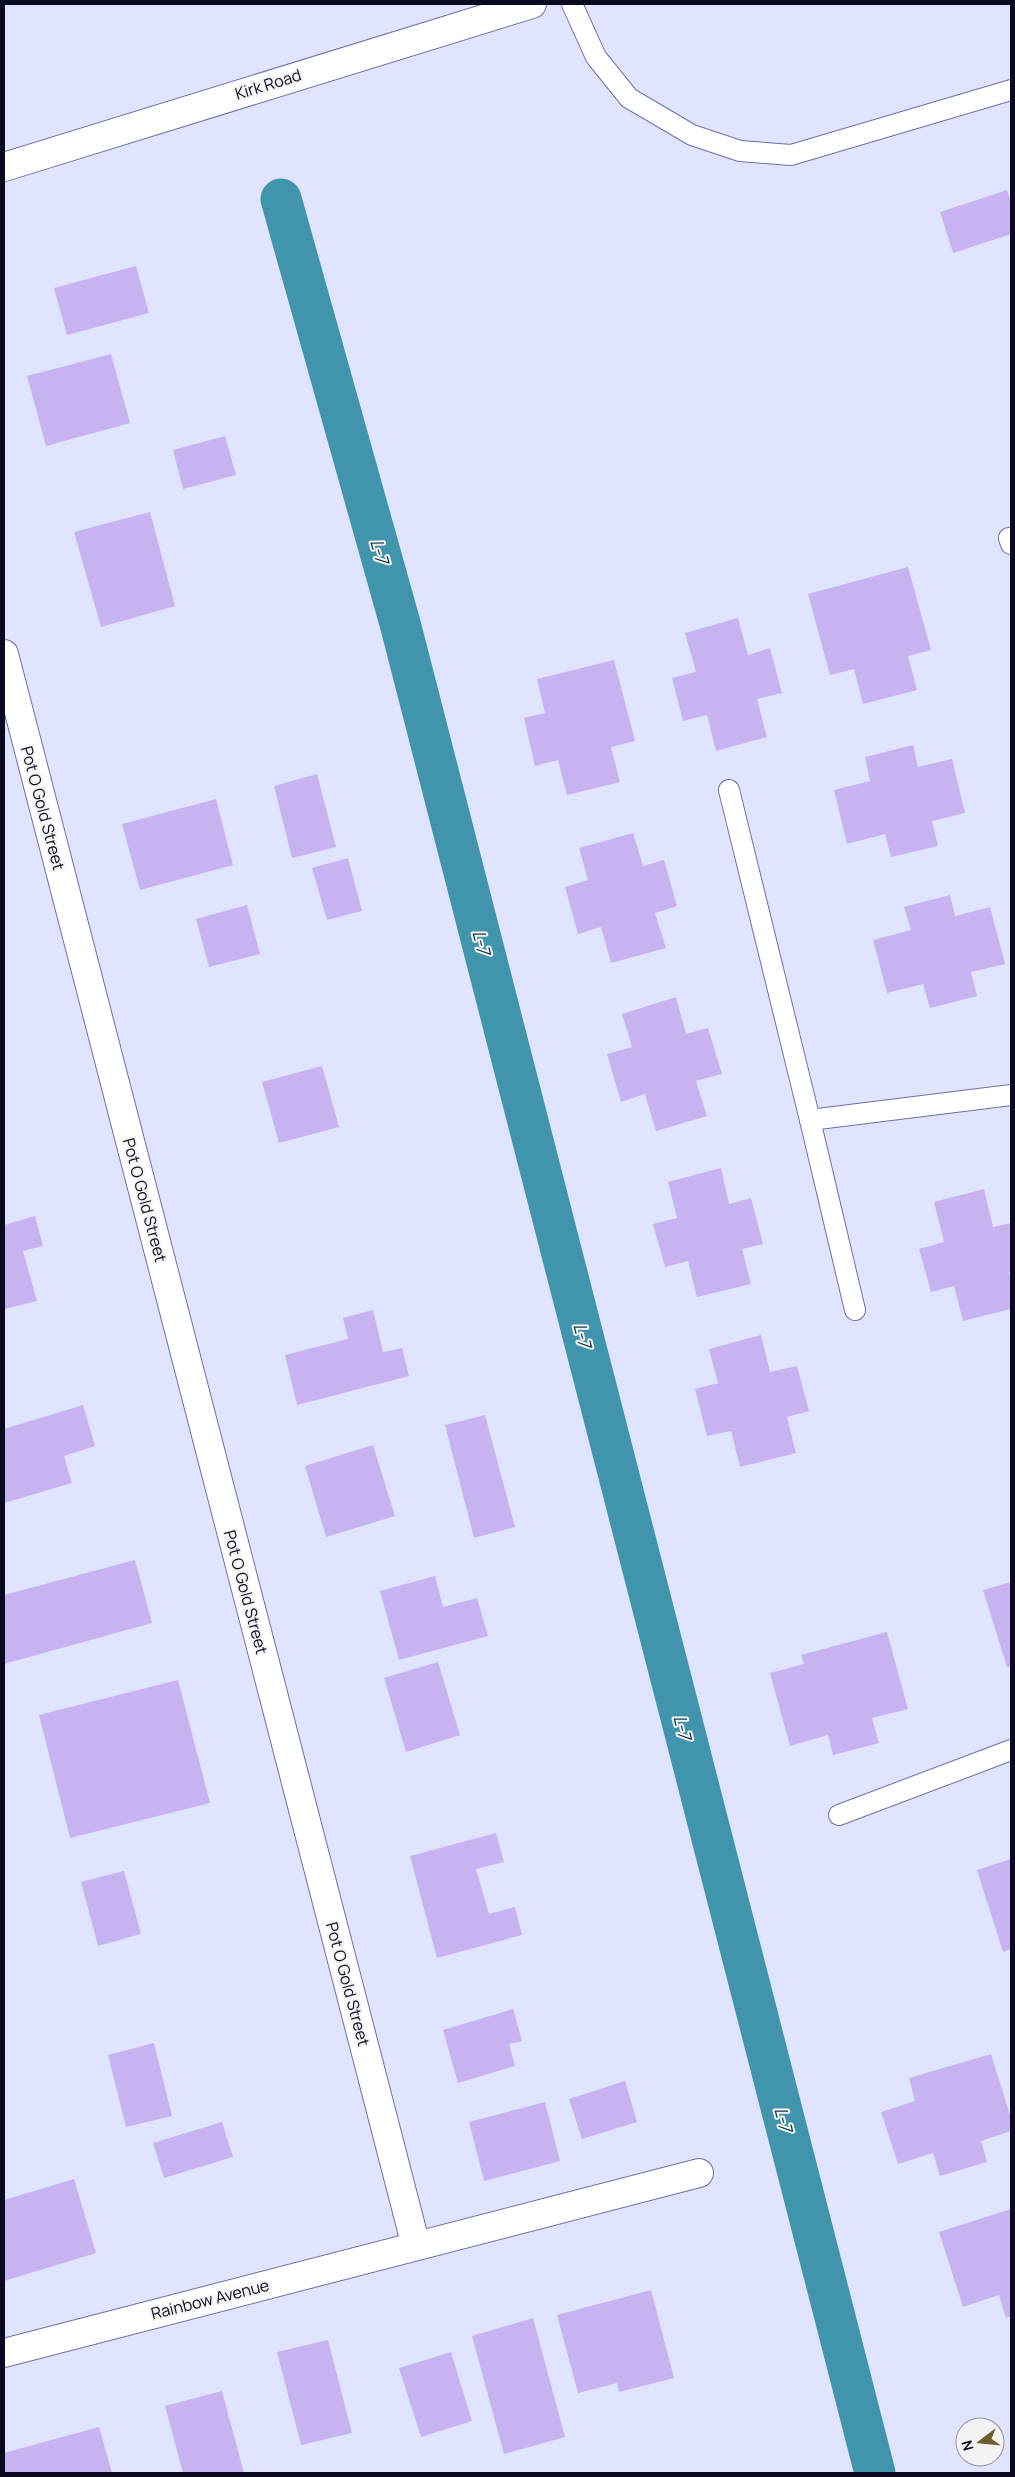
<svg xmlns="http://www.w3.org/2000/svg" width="1015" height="2477" viewBox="0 0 1015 2477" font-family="Manrope,sans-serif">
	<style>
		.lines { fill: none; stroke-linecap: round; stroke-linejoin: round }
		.canal { stroke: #4095ac; stroke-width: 41 }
		.building { fill: #c6b3f0 }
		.service-casing { stroke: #6b71ac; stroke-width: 22 }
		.minor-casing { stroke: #6b71ac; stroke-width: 30 }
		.tertiary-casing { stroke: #6b71ac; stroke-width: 30 }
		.service { stroke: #fff; stroke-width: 20 }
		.minor { stroke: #fff; stroke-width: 28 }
		.tertiary { stroke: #fff; stroke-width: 28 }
		.labels { text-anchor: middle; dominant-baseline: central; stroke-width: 4; stroke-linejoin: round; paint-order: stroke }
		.street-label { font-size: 16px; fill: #090a20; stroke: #f3f3f3 }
		.water-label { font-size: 18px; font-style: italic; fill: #0b343e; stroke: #f3f3f3 }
	</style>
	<rect width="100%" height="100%" fill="#e0e4ff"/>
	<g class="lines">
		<!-- canal -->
		<polyline class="canal" points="281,199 401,627 875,2473"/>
	</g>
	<!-- building -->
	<g class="building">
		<polygon points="1007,190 1011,202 1011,234 953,253 940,212"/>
		<polygon points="136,266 149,313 67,335 54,288"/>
		<polygon points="111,354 130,423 46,446 27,376"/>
		<polygon points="225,436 236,475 183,489 173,450"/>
		<polygon points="150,512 175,606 101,627 74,532"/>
		<polygon points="908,567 931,650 908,656 917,690 863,704 854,669 830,675 808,594"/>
		<polygon points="738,618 748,655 770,648 782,693 757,699 767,737 716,751 707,715 683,721 672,678 696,672 685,633"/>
		<polygon points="614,660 635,741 611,747 620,782 567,795 558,760 535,766 524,718 545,713 537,679"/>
		<polygon points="913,745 918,767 952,759 965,813 932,821 938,846 891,857 885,834 847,844 834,790 870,781 865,757"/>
		<polygon points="317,774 336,847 292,858 274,786"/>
		<polygon points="216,799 233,865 140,890 122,824"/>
		<polygon points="633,833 643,866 664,860 677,906 655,913 666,948 611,963 601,927 578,934 565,887 588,880 579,848"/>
		<polygon points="348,858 362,911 327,920 312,868"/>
		<polygon points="950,895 955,916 990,907 1005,964 971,972 977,996 930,1008 923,984 887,993 873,940 911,930 904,907"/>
		<polygon points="247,905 260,954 209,967 196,919"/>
		<polygon points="676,997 686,1034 708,1028 722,1074 696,1081 707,1116 656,1131 645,1094 621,1102 607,1054 632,1047 622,1014"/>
		<polygon points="322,1066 339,1127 279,1143 262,1082"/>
		<polygon points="721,1168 729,1204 751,1198 763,1244 742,1249 751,1284 697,1297 688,1261 665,1267 653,1224 677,1218 668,1182"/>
		<polygon points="984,1189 993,1227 1011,1223 1011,1271 1009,1272 1011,1281 1011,1309 963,1321 954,1286 931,1292 919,1249 944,1242 934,1202"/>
		<polygon points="35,1216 43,1246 23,1251 37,1301 4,1309 4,1225"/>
		<polygon points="373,1310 383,1352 402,1348 409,1376 297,1405 285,1355 348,1339 343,1318"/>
		<polygon points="761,1335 770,1372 797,1366 809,1411 787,1417 796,1453 740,1467 731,1431 707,1436 695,1389 718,1383 709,1349"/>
		<polygon points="83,1405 95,1446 64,1456 72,1483 4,1503 4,1429"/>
		<polygon points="485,1415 515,1527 474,1538 445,1425"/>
		<polygon points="373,1445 395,1516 326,1537 305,1466"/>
		<polygon points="135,1560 152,1623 4,1664 4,1595"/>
		<polygon points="435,1576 443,1607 477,1598 488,1636 399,1660 380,1591"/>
		<polygon points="1011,1582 1011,1666 1007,1667 983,1590"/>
		<polygon points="887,1632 908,1709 872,1718 879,1743 833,1755 828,1735 790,1746 770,1673 804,1664 801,1655"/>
		<polygon points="438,1662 460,1735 406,1752 384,1678"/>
		<polygon points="178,1680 210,1803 70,1838 39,1715"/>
		<polygon points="496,1833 504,1862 476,1869 489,1914 515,1907 522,1935 437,1958 410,1856"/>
		<polygon points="1011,1859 1011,1949 1003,1952 977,1870"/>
		<polygon points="124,1871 141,1934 98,1946 81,1882"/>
		<polygon points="513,2009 522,2041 509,2044 515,2066 458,2083 443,2030"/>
		<polygon points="154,2043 172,2116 126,2127 108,2055"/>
		<polygon points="991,2054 1011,2118 1011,2131 981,2141 987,2162 940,2176 933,2153 898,2164 881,2112 915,2101 909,2078"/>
		<polygon points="625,2081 637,2122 582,2139 569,2099"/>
		<polygon points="545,2102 560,2161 484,2181 469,2122"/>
		<polygon points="222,2122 233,2157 164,2178 153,2143"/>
		<polygon points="74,2179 96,2253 4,2281 4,2200"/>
		<polygon points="1011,2209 1011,2316 1006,2318 999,2295 963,2307 939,2232"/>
		<polygon points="651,2290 674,2378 619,2392 617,2383 578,2393 557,2315"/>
		<polygon points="533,2318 565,2437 504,2454 472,2336"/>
		<polygon points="328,2340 352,2433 301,2445 277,2352"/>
		<polygon points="451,2352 472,2421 421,2437 399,2368"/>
		<polygon points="222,2391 244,2473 183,2473 165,2406"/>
		<polygon points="99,2427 112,2473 4,2473 4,2453"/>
	</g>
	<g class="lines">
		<defs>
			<g id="service">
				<polyline points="572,4 596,57 629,98 692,135 740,151 791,155 1011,90"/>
				<polyline points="1009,538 1011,544"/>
				<polyline points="729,790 810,1120 1011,1095"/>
				<polyline points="810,1120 855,1310"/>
				<polyline points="839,1815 1011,1750"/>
			</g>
			<g id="minor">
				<polyline points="4,654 416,2246"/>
				<polyline points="4,2353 699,2173"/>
			</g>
			<polyline id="tertiary" points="4,167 532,4"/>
		</defs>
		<!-- service casing -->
		<use href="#service" class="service-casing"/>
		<!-- minor casing -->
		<use href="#minor" class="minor-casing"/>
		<!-- tertiary casing -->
		<use href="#tertiary" class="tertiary-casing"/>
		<!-- service -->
		<use href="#service" class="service"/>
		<!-- minor -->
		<use href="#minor" class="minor"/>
		<!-- tertiary -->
		<use href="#tertiary" class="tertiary"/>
	</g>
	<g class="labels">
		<!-- street labels -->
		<g class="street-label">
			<text transform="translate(268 84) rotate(-17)">Kirk Road</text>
			<text transform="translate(43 808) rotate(75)">Pot O Gold Street</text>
			<text transform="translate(145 1200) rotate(75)">Pot O Gold Street</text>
			<text transform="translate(246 1592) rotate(75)">Pot O Gold Street</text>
			<text transform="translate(348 1984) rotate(75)">Pot O Gold Street</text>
			<text transform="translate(210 2299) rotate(-14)">Rainbow Avenue</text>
		</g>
		<!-- water labels -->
		<g class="water-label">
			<text transform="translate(380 551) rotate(74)">L-7</text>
			<text transform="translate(482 942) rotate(76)">L-7</text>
			<text transform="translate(583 1335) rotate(76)">L-7</text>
			<text transform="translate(683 1727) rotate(76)">L-7</text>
			<text transform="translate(784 2119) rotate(76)">L-7</text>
		</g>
	</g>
	<!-- border -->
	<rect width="1015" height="2477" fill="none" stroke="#090a20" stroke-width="10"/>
	<!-- north arrow -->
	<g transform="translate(980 2442) rotate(254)"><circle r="24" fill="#f3f3f3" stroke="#95969f"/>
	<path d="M0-4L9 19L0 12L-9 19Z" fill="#6a602d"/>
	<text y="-8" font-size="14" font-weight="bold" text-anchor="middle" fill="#090a20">N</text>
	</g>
</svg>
